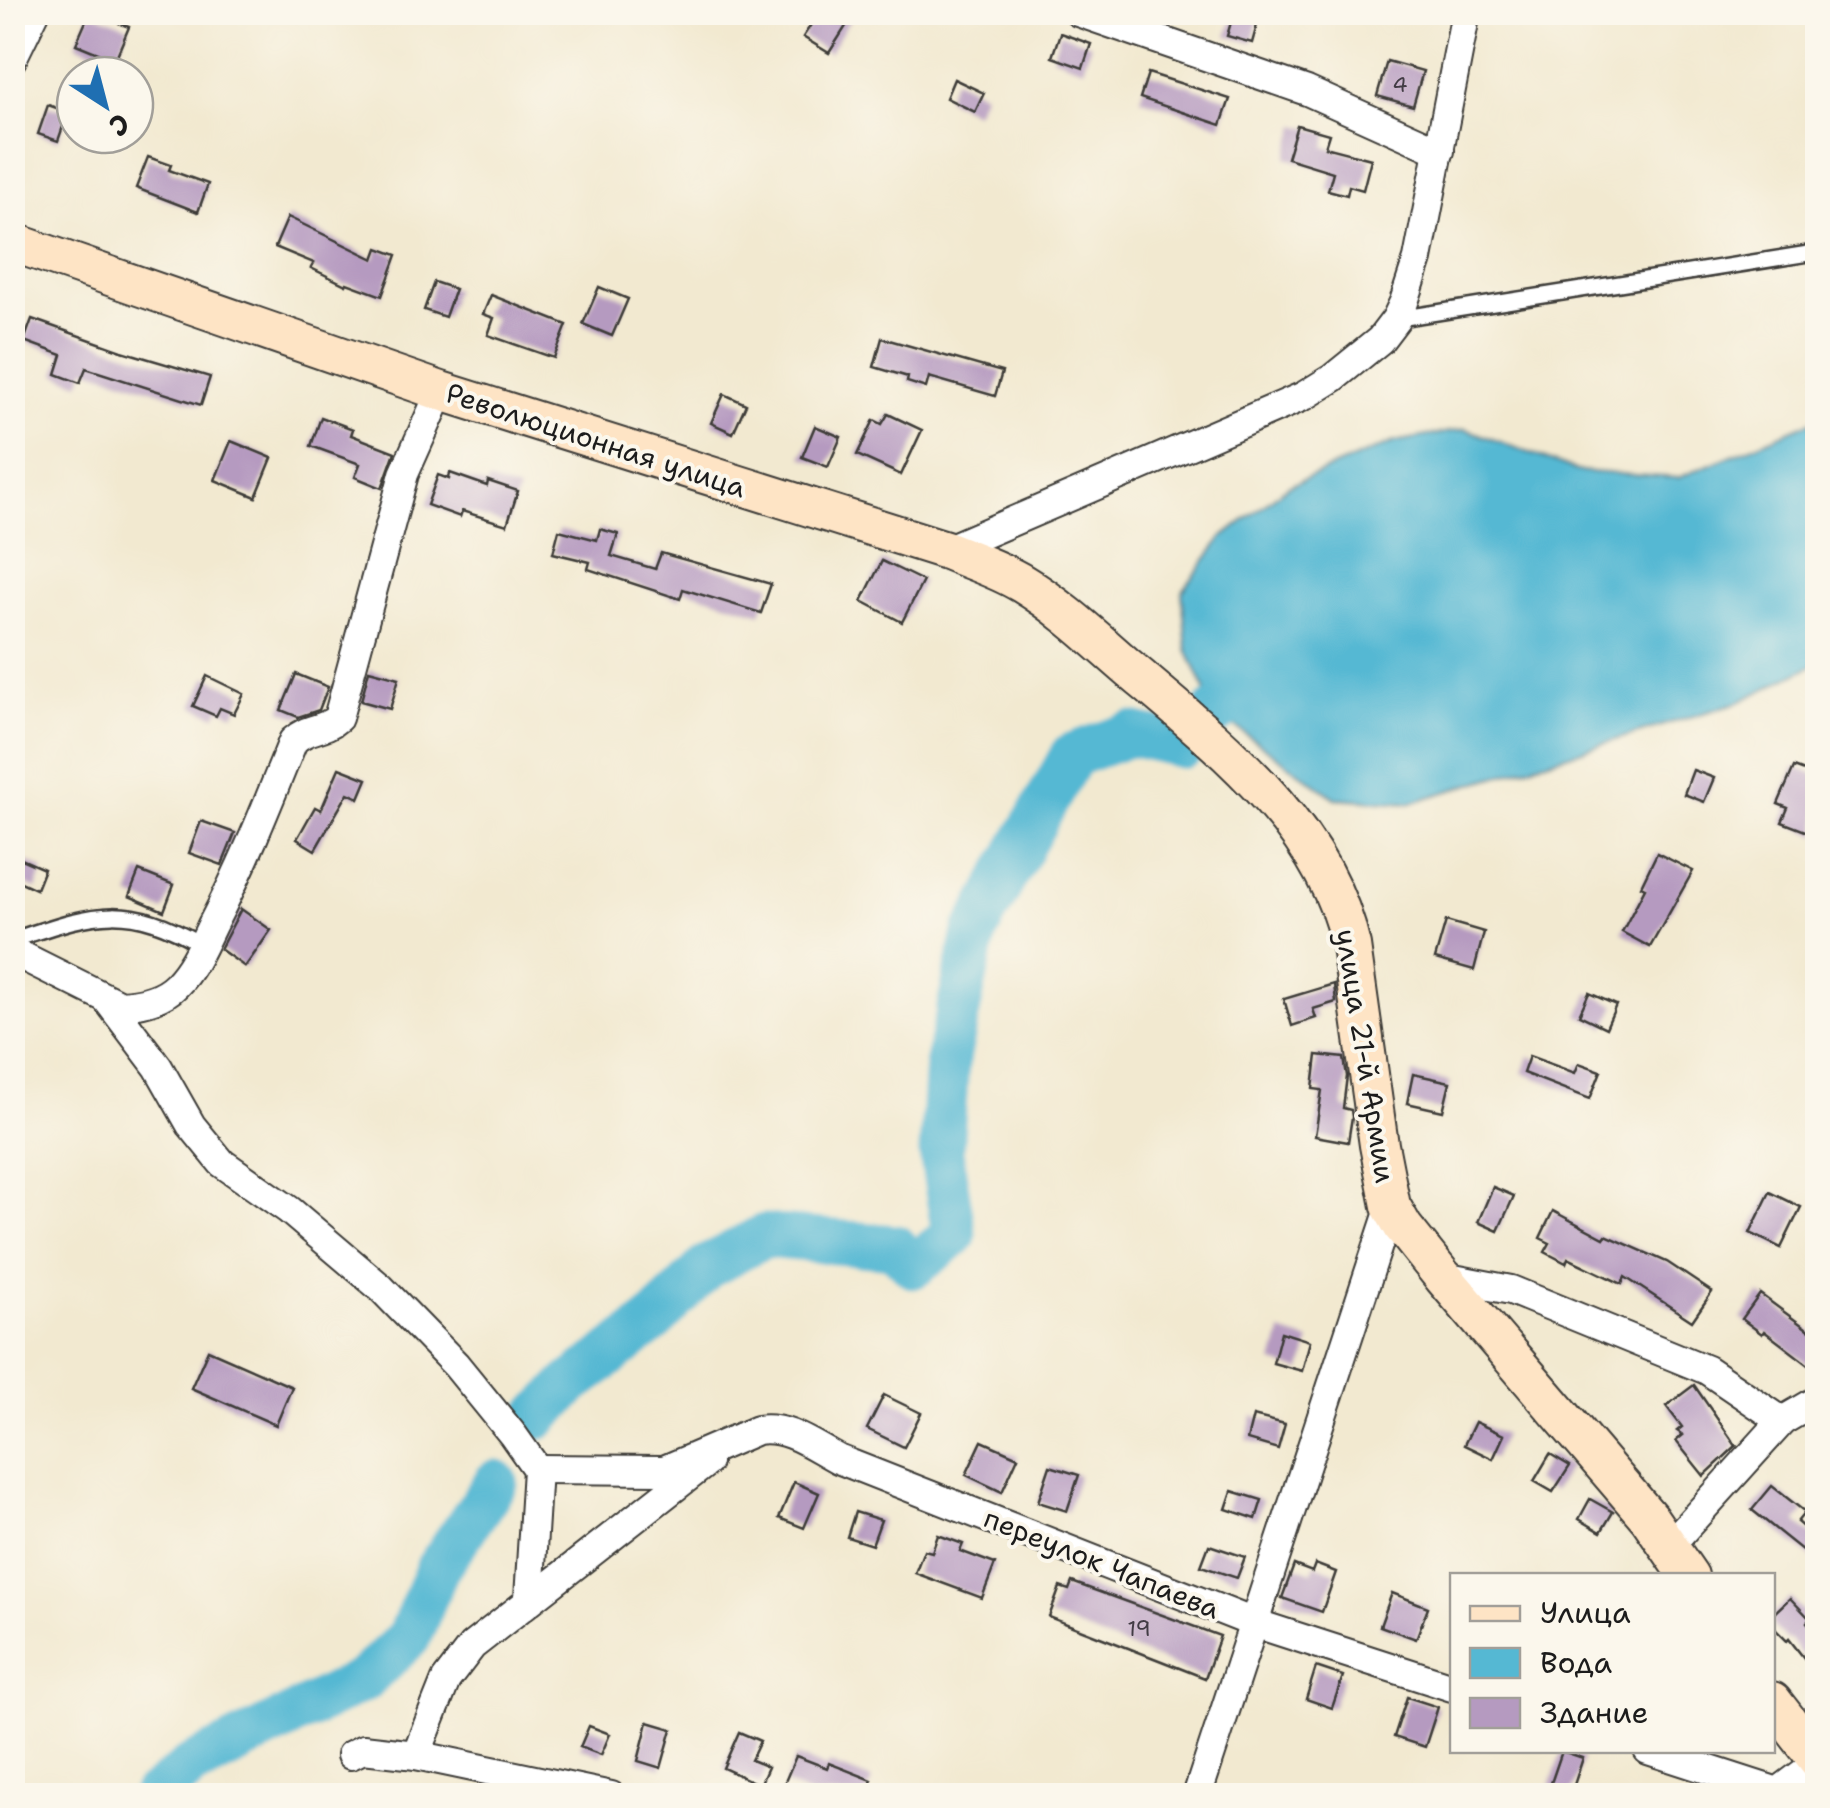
<svg xmlns="http://www.w3.org/2000/svg" width="1830" height="1808" viewBox="0 0 1830 1808" font-family="'Shantell Sans',sans-serif">
	<style>
		.water { fill: #55b8d3; stroke: #386a78; stroke-width: 2.5 }
		.lines { fill: none; stroke-linecap: round; stroke-linejoin: round }
		.river { stroke: #55b8d3; stroke-width: 45 }
		.building { fill: #b59ac0 }
		.service-casing { stroke: #3c3b37; stroke-width: 19 }
		.minor-casing { stroke: #3c3b37; stroke-width: 32 }
		.secondary-casing { stroke: #3c3b37; stroke-width: 42 }
		.service { stroke: #fff; stroke-width: 14 }
		.minor { stroke: #fff; stroke-width: 28 }
		.secondary { stroke: #fee4c5; stroke-width: 38 }
		.labels { text-anchor: middle; dominant-baseline: central; stroke-width: 8; stroke-linejoin: round; paint-order: stroke }
		.number-label { font-size: 22px; fill: #423c45 }
		.street-label { font-size: 28px; fill: #1c1c1c; stroke: #fbf7ec }
	</style>
	<rect width="100%" height="100%" fill="#fbf7ec"/>
	<filter id="ink" filterUnits="userSpaceOnUse"><feTurbulence type="fractalNoise" baseFrequency=".01" numOctaves="2"/><feDisplacementMap in="SourceGraphic" scale="20" xChannelSelector="R" yChannelSelector="G"/><feConvolveMatrix kernelMatrix="1 2 1 2 8 2 1 2 1" color-interpolation-filters="sRGB"/></filter>
	<filter id="wash" filterUnits="userSpaceOnUse"><feTurbulence type="fractalNoise" baseFrequency=".0048" numOctaves="4" result="noise"/><feDisplacementMap in="SourceGraphic" scale="40" xChannelSelector="R" yChannelSelector="G"/><feGaussianBlur stdDeviation="2.25" result="paint"/><feColorMatrix in="noise" values="0 0 0 0 0 0 0 0 0 0 0 0 0 0 0 0 0 1.4 0 .05"/><feComposite in="paint" operator="in"/></filter>
	<g filter="url(#wash)">
		<rect width="100%" height="100%" fill="#f2e9d0"/>
		<!-- water -->
		<polygon class="water" points="1817,419 1817,663 1739,702 1410,803 1335,798 1215,712 1187,650 1182,592 1223,537 1288,486 1394,442 1466,429 1577,471 1678,478"/>
		<g class="lines">
			<!-- river -->
			<g class="river">
				<polyline points="537,1418 571,1384 653,1322 707,1267 764,1236 895,1247 914,1266 954,1235 941,1152 947,1063 975,932 1072,755 1131,734 1183,746 1215,712 1268,685"/>
				<polyline points="154,1796 192,1766 363,1680 409,1637 437,1569 496,1482"/>
			</g>
		</g>
		<g id="blocks">
			<!-- building -->
			<g class="building">
				<polygon points="90,12 129,27 115,60 76,44"/>
				<polygon points="819,12 855,12 829,53 803,37"/>
				<polygon points="1234,12 1259,18 1252,43 1227,36"/>
				<polygon points="1060,33 1091,44 1083,68 1052,57"/>
				<polygon points="1387,61 1423,71 1413,106 1377,96"/>
				<polygon points="1148,73 1230,99 1221,125 1140,98"/>
				<polygon points="954,79 984,93 975,112 946,98"/>
				<polygon points="48,105 68,112 58,141 38,134"/>
				<polygon points="1297,125 1329,134 1325,147 1371,159 1363,190 1349,186 1347,195 1328,190 1333,172 1287,158"/>
				<polygon points="148,157 171,165 169,170 208,184 198,212 136,188"/>
				<polygon points="288,217 374,259 378,248 397,255 382,296 347,283 346,285 311,268 314,263 275,247"/>
				<polygon points="434,282 455,289 445,317 424,310"/>
				<polygon points="599,287 628,299 612,336 583,324"/>
				<polygon points="491,295 567,325 554,358 488,335 494,318 483,314"/>
				<polygon points="32,319 122,351 210,377 201,405 86,368 80,383 56,374 62,355 24,341"/>
				<polygon points="882,338 1002,372 995,396 929,377 926,388 907,382 908,377 874,367"/>
				<polygon points="724,394 746,404 733,433 711,423"/>
				<polygon points="888,414 922,430 901,475 857,455 874,420 882,424"/>
				<polygon points="321,417 353,429 351,435 395,452 382,488 355,477 360,464 311,446"/>
				<polygon points="815,426 841,437 828,467 802,457"/>
				<polygon points="231,441 272,458 256,497 215,480"/>
				<polygon points="450,473 487,486 488,481 518,491 507,525 462,511 460,517 427,505 438,475 449,479"/>
				<polygon points="600,529 618,534 611,556 655,569 661,553 771,584 761,613 683,589 680,599 588,569 590,562 553,553 559,530 597,540"/>
				<polygon points="882,561 923,581 902,622 862,601"/>
				<polygon points="369,670 399,678 390,709 361,701"/>
				<polygon points="296,674 328,687 319,710 298,717 281,710"/>
				<polygon points="207,676 244,694 234,714 220,708 216,716 193,706"/>
				<polygon points="1794,767 1818,776 1818,836 1782,822 1788,808 1778,804"/>
				<polygon points="339,768 367,779 359,798 348,793 315,850 297,839 315,807 321,810"/>
				<polygon points="1693,770 1714,778 1704,802 1684,794"/>
				<polygon points="201,821 235,833 222,865 189,853"/>
				<polygon points="1657,853 1693,871 1650,947 1622,932 1645,888 1641,886"/>
				<polygon points="12,855 44,869 36,889 12,878"/>
				<polygon points="139,871 174,885 164,911 129,896"/>
				<polygon points="241,909 271,930 245,967 220,949"/>
				<polygon points="1446,921 1484,932 1474,970 1435,959"/>
				<polygon points="1334,984 1336,1002 1313,1009 1316,1018 1292,1026 1284,999"/>
				<polygon points="1589,993 1616,1005 1606,1028 1579,1015"/>
				<polygon points="1317,1055 1344,1058 1347,1076 1343,1108 1351,1110 1352,1117 1348,1142 1315,1136 1322,1090 1313,1089"/>
				<polygon points="1529,1056 1575,1073 1579,1063 1601,1071 1590,1099 1523,1073"/>
				<polygon points="1413,1074 1450,1082 1443,1111 1407,1103"/>
				<polygon points="1493,1187 1514,1196 1498,1231 1478,1222"/>
				<polygon points="1770,1192 1801,1207 1781,1248 1750,1233"/>
				<polygon points="1553,1211 1604,1238 1606,1235 1667,1262 1712,1292 1692,1321 1625,1277 1622,1284 1568,1258 1566,1263 1545,1252 1550,1243 1540,1238"/>
				<polygon points="1760,1294 1818,1337 1818,1372 1764,1331 1762,1334 1742,1319"/>
				<polygon points="1281,1332 1310,1341 1302,1371 1273,1363"/>
				<polygon points="208,1350 292,1387 276,1425 191,1388"/>
				<polygon points="1694,1385 1736,1446 1704,1476 1676,1441 1683,1435 1677,1431 1682,1427 1666,1406"/>
				<polygon points="884,1395 921,1413 904,1447 867,1429"/>
				<polygon points="1253,1416 1285,1424 1278,1449 1247,1440"/>
				<polygon points="1475,1422 1504,1435 1493,1459 1464,1445"/>
				<polygon points="982,1441 1018,1457 1002,1492 966,1475"/>
				<polygon points="1550,1454 1570,1466 1553,1492 1534,1481"/>
				<polygon points="1050,1466 1079,1475 1067,1511 1038,1502"/>
				<polygon points="794,1482 819,1493 804,1528 779,1518"/>
				<polygon points="1772,1486 1805,1512 1797,1522 1818,1540 1818,1563 1752,1510"/>
				<polygon points="1232,1491 1262,1500 1256,1519 1226,1509"/>
				<polygon points="1590,1499 1613,1512 1601,1532 1579,1519"/>
				<polygon points="855,1512 881,1520 872,1545 847,1537"/>
				<polygon points="938,1535 963,1544 960,1551 995,1564 982,1598 915,1573 924,1550 932,1552"/>
				<polygon points="1209,1545 1245,1557 1237,1578 1201,1566"/>
				<polygon points="1315,1564 1336,1572 1322,1612 1282,1598 1294,1565 1312,1572"/>
				<polygon points="1072,1582 1220,1636 1205,1678 1049,1617 1060,1587 1069,1590"/>
				<polygon points="1392,1593 1428,1607 1416,1639 1380,1626"/>
				<polygon points="1790,1598 1810,1619 1807,1622 1818,1636 1818,1676 1789,1639 1787,1641 1772,1626 1772,1615"/>
				<polygon points="1316,1667 1343,1676 1332,1708 1306,1699"/>
				<polygon points="1407,1697 1438,1707 1425,1747 1394,1737"/>
				<polygon points="648,1722 672,1729 661,1768 638,1761"/>
				<polygon points="589,1726 610,1734 601,1755 580,1747"/>
				<polygon points="739,1732 760,1741 751,1760 768,1767 760,1785 723,1768"/>
				<polygon points="1562,1751 1583,1758 1571,1794 1550,1786"/>
				<polygon points="796,1756 827,1768 829,1763 872,1780 866,1796 812,1796 784,1784"/>
			</g>
		</g>
	</g>
	<g filter="url(#ink)">
		<use href="#blocks" fill-opacity="0" stroke="#3c3b37" stroke-width="2.5"/>
		<g class="lines">
			<defs>
				<g id="service">
					<polyline points="1396,319 1818,252"/>
					<path d="M12 940C92 914 125 899 202 945"/>
				</g>
				<g id="minor">
					<polyline points="1078,12 1307,91 1440,151"/>
					<polyline points="12,59 35,12"/>
					<polyline points="946,550 1304,396 1333,378 1380,340 1396,319 1404,302 1418,259 1466,12"/>
					<path d="M12 951 120 1005C140 1004 161 1000 176 985 192 969 202 946 212 925 243 866 268 803 293 741 309 726 322 732 338 718L404 474 441 391"/>
					<polyline points="109,1002 158,1067 191,1125 222,1163 289,1210 381,1288 456,1365 513,1435 537,1469 529,1598"/>
					<polyline points="1443,1277 1511,1290 1707,1370 1782,1421"/>
					<path d="M537 1469 664 1470 757 1430C787 1425 813 1446 838 1459L1254 1623 1452 1687"/>
					<polyline points="1669,1546 1782,1421 1818,1400"/>
					<polyline points="1648,1750 1778,1792 1818,1762"/>
					<polyline points="351,1755 363,1749 416,1755 611,1796"/>
					<polyline points="416,1755 446,1680 472,1646 707,1462"/>
					<polyline points="1197,1796 1391,1206"/>
				</g>
				<g id="secondary">
					<path d="M12 242 441 391 946 550C972 561 999 569 1023 584 1063 608 1096 640 1131 670 1220 745 1325 827 1351 946L1379 1145 1391 1206 1403 1227 1443 1277 1649 1518 1689 1576"/>
					<polyline points="1772,1701 1818,1760"/>
				</g>
			</defs>
			<!-- service casing -->
			<use href="#service" class="service-casing"/>
			<!-- minor casing -->
			<use href="#minor" class="minor-casing"/>
			<!-- secondary casing -->
			<use href="#secondary" class="secondary-casing"/>
			<!-- service -->
			<use href="#service" class="service"/>
			<!-- minor -->
			<use href="#minor" class="minor"/>
			<!-- secondary -->
			<use href="#secondary" class="secondary"/>
		</g>
	</g>
	<g class="labels">
		<!-- number labels -->
		<g class="number-label">
			<text x="1400" y="84">4</text>
			<text x="1139" y="1628">19</text>
		</g>
		<!-- street labels -->
		<g class="street-label">
			<text transform="translate(596 440) rotate(18)">Революционная улица</text>
			<text transform="translate(1366 1056) rotate(81)">улица 21-й Армии</text>
			<text transform="translate(1102 1563) rotate(22)">переулок Чапаева</text>
		</g>
	</g>
	<!-- margin -->
	<rect width="1830" height="1808" fill="none" stroke="#fbf7ec" stroke-width="50"/>
	<!-- legend -->
	<rect x="1450" y="1573" width="325" height="180" fill="#fbf7ec" stroke="#a29f99" stroke-width="2.5"/>
	<rect x="1470" y="1606" width="50" height="15" fill="#fee4c5" stroke="#a29f99" stroke-width="2.5"/>
	<text x="1540" y="1623" font-size="30" fill="#1c1c1c">Улица</text>
	<rect x="1470" y="1648" width="50" height="30" fill="#55b8d3" stroke="#a29f99" stroke-width="2.5"/>
	<text x="1540" y="1673" font-size="30" fill="#1c1c1c">Вода</text>
	<rect x="1470" y="1698" width="50" height="30" fill="#b59ac0" stroke="#a29f99" stroke-width="2.5"/>
	<text x="1540" y="1723" font-size="30" fill="#1c1c1c">Здание</text>
	<!-- north arrow -->
	<g transform="translate(105 105) rotate(144)"><circle r="48" fill="#fbf7ec" stroke="#a29f99" stroke-width="2.5"/>
	<path d="M0-8L18 38L0 25L-18 38Z" fill="#1f6fb2"/>
	<text y="-15" font-size="28" font-weight="bold" text-anchor="middle" fill="#1c1c1c">С</text>
	</g>
</svg>
